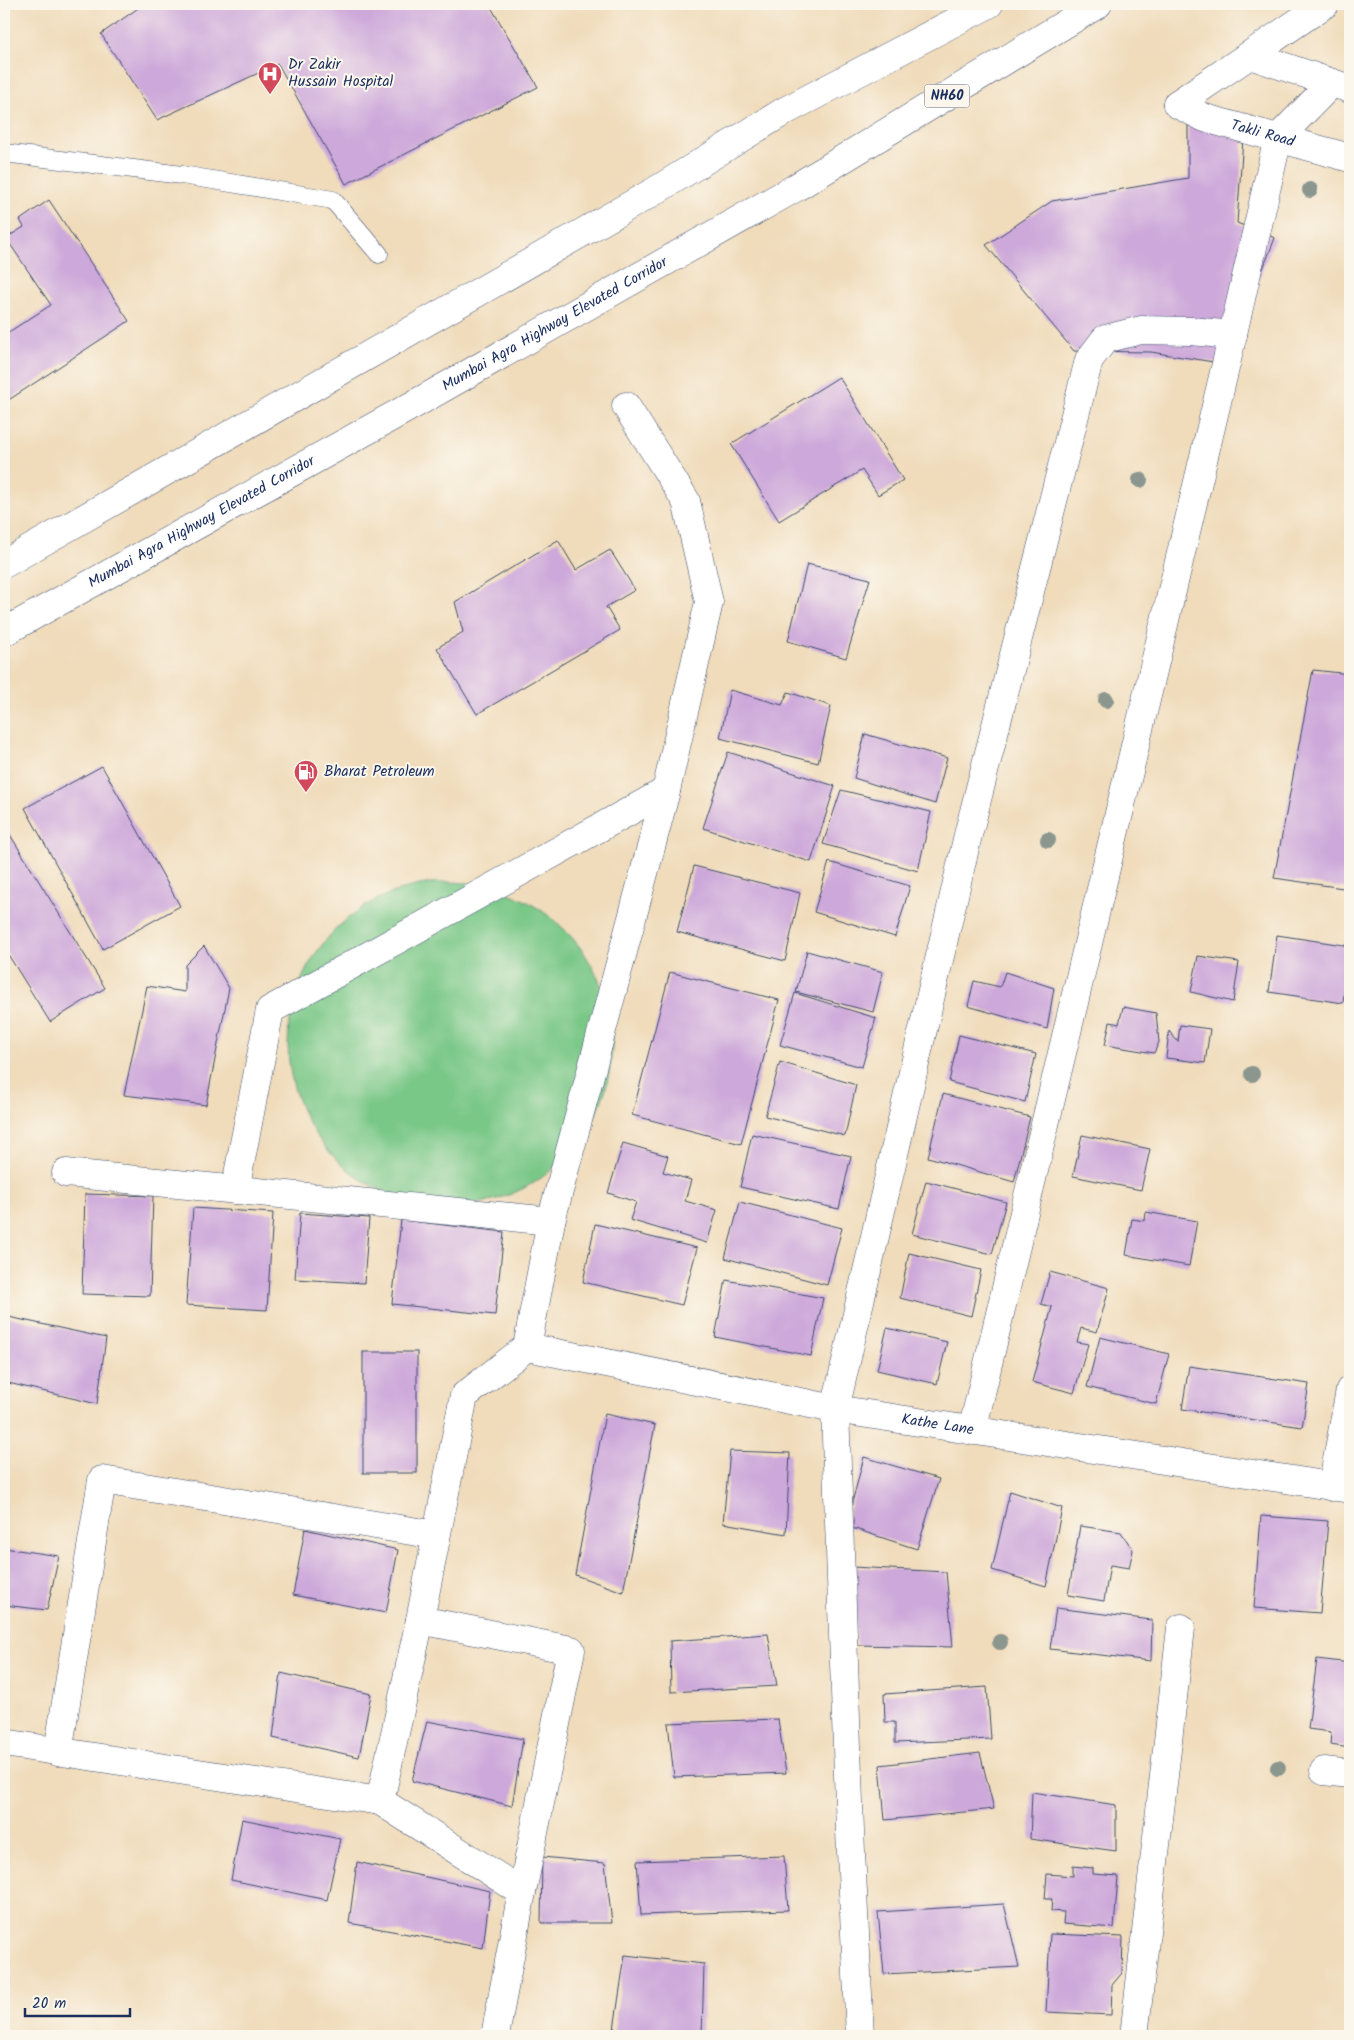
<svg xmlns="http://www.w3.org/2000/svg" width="1354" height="2040" viewBox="0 0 1354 2040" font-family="Kalam,sans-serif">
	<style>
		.green { fill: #7ac888; stroke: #4a7c73 }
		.building { fill: #cda8da }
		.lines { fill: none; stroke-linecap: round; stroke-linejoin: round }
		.service-casing { stroke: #3b496c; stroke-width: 19 }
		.minor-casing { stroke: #3b496c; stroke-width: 29 }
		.tertiary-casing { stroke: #3b496c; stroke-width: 29 }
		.motorway-casing { stroke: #3b496c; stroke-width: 29 }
		.service { stroke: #fff; stroke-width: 18 }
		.minor { stroke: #fff; stroke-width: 28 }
		.tertiary { stroke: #fff; stroke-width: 28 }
		.motorway { stroke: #fff; stroke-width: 28 }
		.tree { fill: #8b968f }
		.labels { text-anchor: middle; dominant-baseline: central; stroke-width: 4; stroke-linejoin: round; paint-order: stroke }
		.shield { fill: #fbf7ec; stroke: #5e6b89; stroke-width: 1 }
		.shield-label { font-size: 14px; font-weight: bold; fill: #1b2f5e }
		.poi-label { font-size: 15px; fill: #1b2f5e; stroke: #fbf7ec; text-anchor: start }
		.street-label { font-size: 15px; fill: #1b2f5e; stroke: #fbf7ec }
	</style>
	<rect width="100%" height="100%" fill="#fbf7ec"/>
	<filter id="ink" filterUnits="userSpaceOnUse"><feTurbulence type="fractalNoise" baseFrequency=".02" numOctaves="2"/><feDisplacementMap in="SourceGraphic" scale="10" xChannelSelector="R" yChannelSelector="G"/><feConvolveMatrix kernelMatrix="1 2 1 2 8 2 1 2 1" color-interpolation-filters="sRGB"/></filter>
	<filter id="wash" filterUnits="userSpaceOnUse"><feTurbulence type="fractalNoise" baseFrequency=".0096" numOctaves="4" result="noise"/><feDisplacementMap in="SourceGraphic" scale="20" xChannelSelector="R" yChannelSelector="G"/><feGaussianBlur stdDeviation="1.12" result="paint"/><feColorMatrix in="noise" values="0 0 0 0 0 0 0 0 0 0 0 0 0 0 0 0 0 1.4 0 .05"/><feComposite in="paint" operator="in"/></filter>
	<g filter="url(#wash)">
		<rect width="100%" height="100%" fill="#f0dcbb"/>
		<!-- green -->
		<circle class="green" cx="450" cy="1044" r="162"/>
		<g id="blocks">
			<!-- building -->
			<g class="building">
				<polygon points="144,4 489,4 538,87 346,184 278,64 157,120 101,34"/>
				<polygon points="1188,121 1244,125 1237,223 1275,238 1226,364 1151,352 1074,351 986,245 1052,201 1188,178"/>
				<polygon points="49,200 129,321 4,403 4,335 51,305 6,238 24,227 20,220"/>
				<polygon points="839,377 903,480 878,495 862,470 779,521 731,444"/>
				<polygon points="558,540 576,570 610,550 635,590 606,607 620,630 477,714 437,648 463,632 455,602"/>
				<polygon points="807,564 870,579 846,658 788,641"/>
				<polygon points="1313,670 1350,674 1350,889 1274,878"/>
				<polygon points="730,690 782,705 788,692 831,706 818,763 720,738"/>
				<polygon points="865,734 947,758 935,804 854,778"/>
				<polygon points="728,752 835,786 811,862 703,828"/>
				<polygon points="102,766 180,906 103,949 25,808"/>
				<polygon points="841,790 931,812 918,871 823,844"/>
				<polygon points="4,825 105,988 50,1022 4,948"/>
				<polygon points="829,862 910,886 895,937 814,912"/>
				<polygon points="694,866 800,893 785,961 677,932"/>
				<polygon points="1277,935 1350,946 1350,977 1346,976 1343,1003 1269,992"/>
				<polygon points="204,946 229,988 206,1105 124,1095 147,986 185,992 185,965"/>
				<polygon points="807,951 883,972 873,1012 796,992"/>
				<polygon points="1198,956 1239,962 1233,1002 1191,992"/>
				<polygon points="670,972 779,1000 741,1144 632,1115"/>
				<polygon points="1005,972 1054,988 1047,1029 968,1006 974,981 1000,987"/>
				<polygon points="795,993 876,1018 862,1067 780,1045"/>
				<polygon points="1123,1007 1156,1013 1159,1042 1154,1053 1105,1045 1110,1022 1119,1024"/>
				<polygon points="1180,1025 1210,1029 1205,1063 1166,1058 1169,1031 1178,1042"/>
				<polygon points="959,1035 1036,1054 1025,1102 949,1082"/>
				<polygon points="780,1062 856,1085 845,1136 765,1116"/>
				<polygon points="943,1094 1030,1117 1014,1182 928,1157"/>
				<polygon points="752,1134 851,1156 839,1209 740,1187"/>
				<polygon points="1082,1135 1150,1149 1141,1190 1073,1176"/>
				<polygon points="623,1143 668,1156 663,1172 691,1180 685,1201 717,1210 707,1243 630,1220 636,1202 608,1193"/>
				<polygon points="926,1181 1006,1202 992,1254 912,1234"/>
				<polygon points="85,1194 153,1196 150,1296 82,1294"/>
				<polygon points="740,1202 842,1228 827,1285 725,1258"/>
				<polygon points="193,1208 273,1213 267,1310 186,1305"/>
				<polygon points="1146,1212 1197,1221 1189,1266 1126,1255 1132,1219 1145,1221"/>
				<polygon points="300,1213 369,1218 364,1283 295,1279"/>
				<polygon points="401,1220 504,1232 495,1315 392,1304"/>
				<polygon points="595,1224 697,1248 682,1305 583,1282"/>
				<polygon points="909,1253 981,1270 971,1316 900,1298"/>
				<polygon points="1050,1272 1109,1288 1097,1332 1081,1328 1077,1342 1088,1344 1074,1393 1032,1382 1052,1307 1041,1304"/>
				<polygon points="726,1280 823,1298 811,1356 715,1337"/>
				<polygon points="4,1316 106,1338 97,1404 4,1382"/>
				<polygon points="887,1328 947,1342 937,1384 877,1370"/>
				<polygon points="1100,1337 1169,1354 1156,1404 1087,1387"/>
				<rect x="363" y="1352" width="54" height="121"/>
				<polygon points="1189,1366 1309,1384 1302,1427 1182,1409"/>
				<polygon points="605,1414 655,1425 623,1592 575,1575"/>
				<polygon points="730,1451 790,1453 786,1534 723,1523"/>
				<polygon points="864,1457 939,1479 917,1549 846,1526"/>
				<polygon points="1010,1491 1062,1508 1046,1586 992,1570"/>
				<polygon points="1261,1516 1328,1521 1320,1613 1254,1608"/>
				<polygon points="1080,1526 1121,1532 1133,1550 1129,1568 1110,1565 1104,1601 1068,1595"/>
				<polygon points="305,1529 398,1550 386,1613 293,1595"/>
				<polygon points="4,1548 59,1556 47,1610 4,1605"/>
				<polygon points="852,1567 946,1572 953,1647 857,1645"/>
				<polygon points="1056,1608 1152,1620 1151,1661 1050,1649"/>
				<polygon points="768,1634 777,1686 671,1692 670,1641"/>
				<polygon points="1317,1659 1350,1663 1350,1748 1330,1745 1331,1732 1308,1729"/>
				<polygon points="281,1673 371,1694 359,1757 273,1738"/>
				<polygon points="987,1687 991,1739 895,1743 895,1722 885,1722 884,1694"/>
				<polygon points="778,1719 786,1773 674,1777 668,1723"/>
				<polygon points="427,1721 523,1739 512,1806 412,1781"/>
				<polygon points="980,1753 994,1809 885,1820 880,1765"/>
				<polygon points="1032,1792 1116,1805 1116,1851 1030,1839"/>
				<polygon points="242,1819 340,1839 327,1900 231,1880"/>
				<polygon points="784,1856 788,1910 641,1915 637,1861"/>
				<polygon points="542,1857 605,1863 612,1923 541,1923"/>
				<polygon points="357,1862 490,1891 483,1948 349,1923"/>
				<polygon points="1073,1866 1093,1868 1093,1874 1118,1876 1114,1928 1063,1924 1064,1912 1051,1911 1052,1899 1045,1899 1047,1874 1073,1876"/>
				<polygon points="1004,1904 1019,1967 884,1974 878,1912"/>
				<polygon points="1050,1934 1123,1937 1122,1973 1112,1985 1111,2015 1046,2012"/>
				<polygon points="625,1955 704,1964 702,2036 613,2036"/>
			</g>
		</g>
	</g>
	<g filter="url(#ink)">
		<use href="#blocks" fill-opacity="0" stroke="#3b496c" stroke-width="1"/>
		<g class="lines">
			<defs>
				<polyline id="service" points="4,153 182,175 333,200 379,254"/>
				<g id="minor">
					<polyline points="66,1173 551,1221 666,791 709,602 686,501 626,406"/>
					<polyline points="235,1190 270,1010 666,791"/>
					<path id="s1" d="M527 1347 835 1409 1350 1489"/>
					<polyline points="972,1431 1226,364 1278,138 1332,83"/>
					<polyline points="1332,1487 1350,1390"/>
					<polyline points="4,1743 380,1801 420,1620 464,1396 527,1347 551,1221"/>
					<polyline points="58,1752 102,1480 436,1535"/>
					<polyline points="1324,1771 1350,1774"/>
					<polyline points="380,1801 522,1892 571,1650 420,1620"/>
					<polyline points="495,2036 522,1892"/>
					<polyline points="860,2036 850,1831 835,1409 968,835 1089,360 1105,339 1141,330 1191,331 1233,335"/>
					<polyline points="1134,2036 1181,1628"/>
				</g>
				<g id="tertiary">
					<polyline points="1250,55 1350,89"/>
					<path id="s2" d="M1177 104 1205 118 1350 158"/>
					<polyline points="1177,104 1325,4"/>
				</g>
				<g id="motorway">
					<polyline points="4,564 655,191 783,112 989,4"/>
					<path id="s3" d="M4 632 413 405 795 188 1098 4"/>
				</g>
			</defs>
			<!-- service casing -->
			<use href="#service" class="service-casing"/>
			<!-- minor casing -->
			<use href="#minor" class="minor-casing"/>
			<!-- tertiary casing -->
			<use href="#tertiary" class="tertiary-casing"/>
			<!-- motorway casing -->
			<use href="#motorway" class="motorway-casing"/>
			<!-- service -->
			<use href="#service" class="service"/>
			<!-- minor -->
			<use href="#minor" class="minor"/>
			<!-- tertiary -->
			<use href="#tertiary" class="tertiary"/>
			<!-- motorway -->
			<use href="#motorway" class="motorway"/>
		</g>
		<!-- trees -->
		<g class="tree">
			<circle cx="1310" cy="190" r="8"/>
			<circle cx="1140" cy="480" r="8"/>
			<circle cx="1106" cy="700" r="8"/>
			<circle cx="1048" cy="840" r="8"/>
			<circle cx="1252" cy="1074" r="8"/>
			<circle cx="1000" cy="1642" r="8"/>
			<circle cx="1278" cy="1768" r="8"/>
		</g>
	</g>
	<!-- icons -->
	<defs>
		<symbol id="hospital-pin" viewBox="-11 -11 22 30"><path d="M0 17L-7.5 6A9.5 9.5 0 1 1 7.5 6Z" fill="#d1495b" stroke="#fbf7ec"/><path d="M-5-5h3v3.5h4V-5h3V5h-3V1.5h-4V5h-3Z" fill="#fff"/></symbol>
		<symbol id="fuel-pin" viewBox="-11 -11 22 30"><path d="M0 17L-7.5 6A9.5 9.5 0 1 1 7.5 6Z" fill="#d1495b" stroke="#fbf7ec"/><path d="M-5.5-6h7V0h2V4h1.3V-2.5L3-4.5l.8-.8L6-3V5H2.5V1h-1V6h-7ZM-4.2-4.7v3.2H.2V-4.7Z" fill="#fff"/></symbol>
	</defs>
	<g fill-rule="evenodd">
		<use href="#hospital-pin" x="256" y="60" width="28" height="38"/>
		<use href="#fuel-pin" x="292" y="758" width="28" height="38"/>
	</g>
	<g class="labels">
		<!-- shield labels -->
		<rect class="shield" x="924.5" y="84.5" width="45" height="23" rx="4"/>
		<g class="shield-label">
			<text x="947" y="96">NH60</text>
		</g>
		<!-- poi labels -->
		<g class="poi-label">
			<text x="288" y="65">Dr Zakir<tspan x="288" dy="17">Hussain Hospital</tspan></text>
			<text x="324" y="772">Bharat Petroleum</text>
		</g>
		<!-- street labels -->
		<g class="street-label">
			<text stroke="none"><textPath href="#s2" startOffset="91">Takli Road</textPath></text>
			<text stroke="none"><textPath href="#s3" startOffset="631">Mumbai Agra Highway Elevated Corridor</textPath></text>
			<text stroke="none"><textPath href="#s3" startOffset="226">Mumbai Agra Highway Elevated Corridor</textPath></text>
			<text stroke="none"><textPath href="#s1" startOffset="418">Kathe Lane</textPath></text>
		</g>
	</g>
	<!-- margin -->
	<rect width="1354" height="2040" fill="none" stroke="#fbf7ec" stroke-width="20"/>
	<!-- scale -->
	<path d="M25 2008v8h105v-8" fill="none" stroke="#1b2f5e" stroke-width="2.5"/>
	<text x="32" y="2008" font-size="15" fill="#1b2f5e" stroke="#fbf7ec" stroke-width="4" paint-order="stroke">20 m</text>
</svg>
